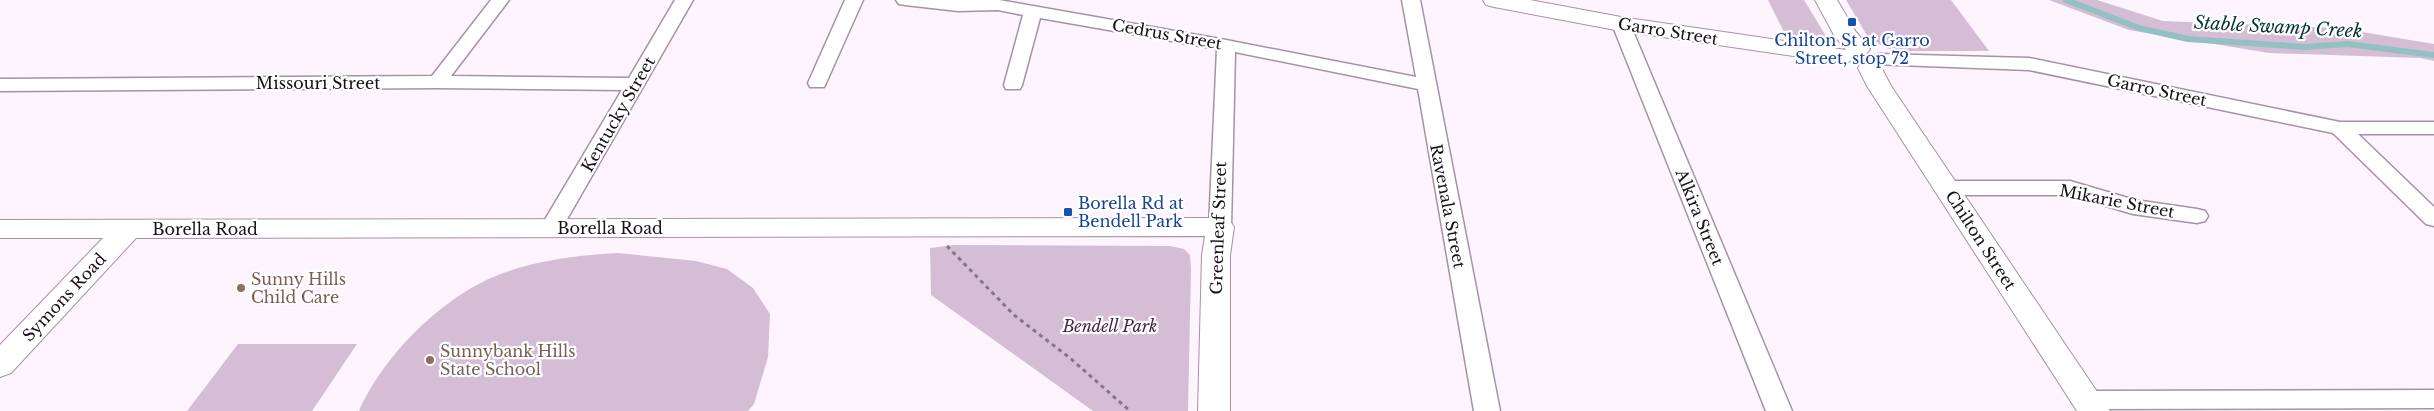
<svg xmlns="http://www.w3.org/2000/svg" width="2434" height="411" viewBox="0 0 2434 411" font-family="'Libre Baskerville',serif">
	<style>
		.green { fill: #d5bed5 }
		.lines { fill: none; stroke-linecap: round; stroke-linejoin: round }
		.stream { stroke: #93c0c3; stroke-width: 6 }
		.street-casing { stroke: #a692a6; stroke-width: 3 }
		.secondary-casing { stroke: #a692a6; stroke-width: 2 }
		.path { stroke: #817981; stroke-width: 3; stroke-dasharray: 4 4; stroke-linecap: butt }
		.street { fill: #fff; fill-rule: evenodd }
		.secondary { fill: #fff; fill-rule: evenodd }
		.transit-dot { fill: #1a4fb4; stroke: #fff; stroke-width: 2 }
		.education-dot { fill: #8d6e63; stroke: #fff; stroke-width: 2 }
		.labels { text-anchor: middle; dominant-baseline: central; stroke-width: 4.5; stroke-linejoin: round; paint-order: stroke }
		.street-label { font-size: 16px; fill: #171017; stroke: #fff }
		.transit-label { font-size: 16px; fill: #164399; stroke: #fff }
		.education-label { font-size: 16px; fill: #785e54; stroke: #fff; text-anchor: start }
		.park-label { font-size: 16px; font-style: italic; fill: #462347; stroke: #fff }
		.water-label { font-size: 18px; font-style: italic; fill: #043235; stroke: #fff }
	</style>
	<rect width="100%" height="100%" fill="#fdf4fd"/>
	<!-- green -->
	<g class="green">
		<polygon points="1768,0 1804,0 1826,36 1825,41 1818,42 1787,38"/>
		<polygon points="1846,0 1951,0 1989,51 1893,51 1869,39"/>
		<polygon points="2049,0 2097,0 2163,21 2338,28 2434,44 2434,61 2420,58 2269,53 2129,30"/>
		<polygon points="953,245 1170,246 1184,249 1190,255 1191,269 1188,411 1093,411 931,295 930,248"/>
		<path d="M618 253 696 261 727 269 753 288 770 314 768 357 754 404 748 411H359C383 356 442 297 498 275 536 260 579 255 618 253Z"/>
		<polygon points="238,344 357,344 312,411 187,411"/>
	</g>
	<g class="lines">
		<!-- stream -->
		<polyline class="stream" points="2066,0 2139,28 2188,39 2305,47 2347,44 2434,55"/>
		<defs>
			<g id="street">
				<polygon points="491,0 509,0 451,76 629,78 675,0 693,0 559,233 551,235 543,233 540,228 622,90 437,88 0,91 0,79 432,76"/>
				<polygon points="845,0 863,0 826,83 824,87 810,87 808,83"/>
				<polygon points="896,0 999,0 1226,40 1416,77 1402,0 1420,0 1500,411 1474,411 1418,89 1235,52 1231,227 1228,232 1220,234 1212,232 1209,227 1217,49 1040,18 1022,85 1020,89 1006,89 1004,85 1023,15 998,10 958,11 905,5 899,4"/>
				<polygon points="1621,19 1627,20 1630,24 1792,411 1766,411 1612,24 1615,20"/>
				<polygon points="1879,54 2029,58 2340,122 2434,122 2434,134 2358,134 2434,207 2434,226 2426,224 2333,133 2029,70 1872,64 1870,60 1872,56"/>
				<polygon points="1947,181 2070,181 2135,200 2197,209 2205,211 2208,216 2205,221 2197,223 2133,214 2069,195 1947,195 1940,193 1937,188 1940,183"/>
				<polygon points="2434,390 2434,408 2087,409 2078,407 2075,400 2078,393 2087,391"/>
			</g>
			<g id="secondary">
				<polygon points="1483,0 1530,0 1621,17 1846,50 1834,35 1815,0 1837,0 1856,32 1870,49 1866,54 1854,55 1851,61 1843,63 1621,31 1494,7 1486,5"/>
				<polygon points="1870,61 1879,63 1891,86 2110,411 2077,411 1867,86 1858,68 1861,63"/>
				<polygon points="1220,218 1230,221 1234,227 1230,255 1230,411 1198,411 1202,255 1205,236 136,238 11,373 0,377 0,345 103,238 0,238 0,220"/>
			</g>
		</defs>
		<!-- street casing -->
		<use href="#street" class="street-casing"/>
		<!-- secondary casing -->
		<use href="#secondary" class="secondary-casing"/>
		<!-- path -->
		<polyline class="path" points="947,246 1014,315 1070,358 1130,411"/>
		<!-- street -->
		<use href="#street" class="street"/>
		<!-- secondary -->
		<use href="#secondary" class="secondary"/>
	</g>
	<!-- markers -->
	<g class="transit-dot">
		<rect x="1847" y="17" width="10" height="10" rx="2.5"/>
		<rect x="1063" y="207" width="10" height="10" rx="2.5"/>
	</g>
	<g class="education-dot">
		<circle cx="241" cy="288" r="5"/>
		<circle cx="430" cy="360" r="5"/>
	</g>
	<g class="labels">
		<!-- street labels -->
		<g class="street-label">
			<text transform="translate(1668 31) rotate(9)">Garro Street</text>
			<text transform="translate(1167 34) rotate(10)">Cedrus Street</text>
			<text x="318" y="83">Missouri Street</text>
			<text transform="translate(2157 90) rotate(12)">Garro Street</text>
			<text transform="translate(618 114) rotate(-60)">Kentucky Street</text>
			<text transform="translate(2117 201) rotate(11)">Mikarie Street</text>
			<text transform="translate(1448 206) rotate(79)">Ravenala Street</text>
			<text transform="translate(1700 217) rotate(68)">Alkira Street</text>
			<text x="610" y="228">Borella Road</text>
			<text transform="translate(1218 228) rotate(-88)">Greenleaf Street</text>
			<text x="205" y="229">Borella Road</text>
			<text transform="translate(1981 240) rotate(57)">Chilton Street</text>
			<text transform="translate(64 297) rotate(-47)">Symons Road</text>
		</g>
		<!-- transit labels -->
		<g class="transit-label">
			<text x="1852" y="40">Chilton St at Garro<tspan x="1852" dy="18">Street, stop 72</tspan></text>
			<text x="1078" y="203" text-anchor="start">Borella Rd at<tspan x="1078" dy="18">Bendell Park</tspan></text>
		</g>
		<!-- education labels -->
		<g class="education-label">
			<text x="251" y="279">Sunny Hills<tspan x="251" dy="18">Child Care</tspan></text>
			<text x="440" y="351">Sunnybank Hills<tspan x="440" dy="18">State School</tspan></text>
		</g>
		<!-- park labels -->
		<g class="park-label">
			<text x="1110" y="326">Bendell Park</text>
		</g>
		<!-- water labels -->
		<g class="water-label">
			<text transform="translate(2278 27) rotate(3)">Stable Swamp Creek</text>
		</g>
	</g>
</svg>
